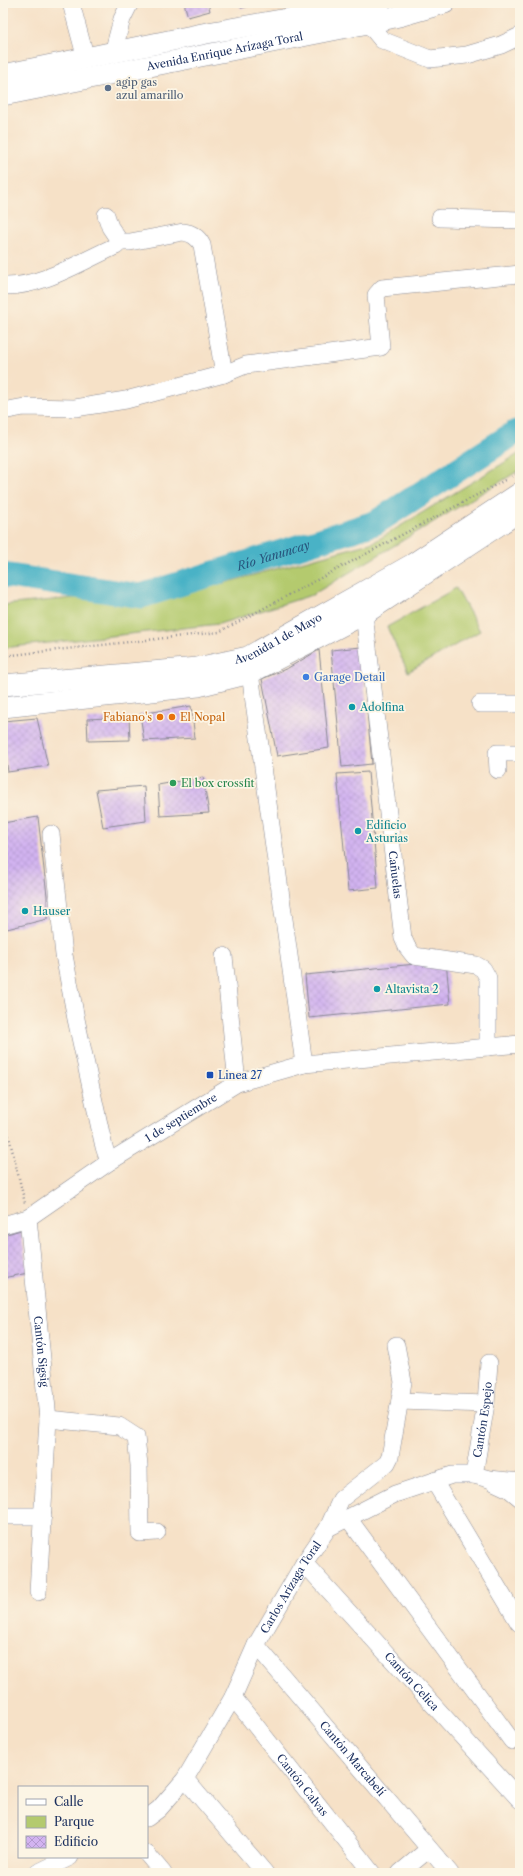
<svg xmlns="http://www.w3.org/2000/svg" width="523" height="1876" viewBox="0 0 523 1876" font-family="'Libre Caslon Text',serif">
	<style>
		.green { fill: #b4ca6e; stroke: #687c66 }
		.lines { fill: none; stroke-linecap: round; stroke-linejoin: round }
		.river { stroke: #48b2c6; stroke-width: 25 }
		.building { fill: url(#building-cross-hatch) }
		.minor-casing { stroke: #888892; stroke-width: 18 }
		.major-casing { stroke: #888892; stroke-width: 22 }
		.path { stroke: #888892; stroke-width: 2.5; stroke-dasharray: 1 3; stroke-linecap: butt }
		.minor { stroke: #fff; stroke-width: 17 }
		.major { stroke: #fff; stroke-width: 21 }
		.service-dot { fill: #5c6f8a; stroke: #fcf5e5; stroke-width: 1.5 }
		.shop-dot { fill: #3f7fe0; stroke: #fcf5e5; stroke-width: 1.5 }
		.culture-dot { fill: #0f9aa8; stroke: #fcf5e5; stroke-width: 1.5 }
		.food-dot { fill: #e8710a; stroke: #fcf5e5; stroke-width: 1.5 }
		.leisure-dot { fill: #2e9e5b; stroke: #fcf5e5; stroke-width: 1.5 }
		.transit-dot { fill: #1a4fb4; stroke: #fcf5e5; stroke-width: 1.5 }
		.labels { text-anchor: middle; dominant-baseline: central; stroke-width: 3.5; stroke-linejoin: round; paint-order: stroke }
		.street-label { font-size: 11px; fill: #1b2f5e; stroke: #fcf5e5 }
		.service-label { font-size: 11px; fill: #4e5e75; stroke: #fcf5e5; text-anchor: start }
		.shop-label { font-size: 11px; fill: #366cbe; stroke: #fcf5e5; text-anchor: start }
		.culture-label { font-size: 11px; fill: #0d838f; stroke: #fcf5e5; text-anchor: start }
		.food-label { font-size: 11px; fill: #c56008; stroke: #fcf5e5; text-anchor: end }
		.leisure-label { font-size: 11px; fill: #27864d; stroke: #fcf5e5; text-anchor: start }
		.transit-label { font-size: 11px; fill: #164399; stroke: #fcf5e5; text-anchor: start }
		.water-label { font-size: 12px; font-style: italic; fill: #28567d; stroke: #fcf5e5 }
	</style>
	<defs>
		<pattern id="building-cross-hatch" width="8" height="8" patternUnits="userSpaceOnUse"><rect width="8" height="8" fill="#d2b3f0"/><path d="M0 0l8 8M0 8l8-8" fill="none" stroke="#b49ad0"/></pattern>
	</defs>
	<rect width="100%" height="100%" fill="#fcf5e5"/>
	<filter id="ink" filterUnits="userSpaceOnUse"><feTurbulence type="fractalNoise" baseFrequency=".025" numOctaves="2"/><feDisplacementMap in="SourceGraphic" scale="8" xChannelSelector="R" yChannelSelector="G"/><feConvolveMatrix kernelMatrix="1 2 1 2 8 2 1 2 1" color-interpolation-filters="sRGB"/></filter>
	<filter id="wash" filterUnits="userSpaceOnUse"><feTurbulence type="fractalNoise" baseFrequency=".012" numOctaves="4" result="noise"/><feDisplacementMap in="SourceGraphic" scale="16" xChannelSelector="R" yChannelSelector="G"/><feGaussianBlur stdDeviation="0.9" result="paint"/><feColorMatrix in="noise" values="0 0 0 0 0 0 0 0 0 0 0 0 0 0 0 0 0 1.4 0 .05"/><feComposite in="paint" operator="in"/></filter>
	<g filter="url(#wash)">
		<rect width="100%" height="100%" fill="#f6e1c7"/>
		<!-- green -->
		<g class="green">
			<polygon points="520,453 520,470 312,595 219,624 3,648 3,605 224,583 374,542"/>
			<polygon points="456,588 480,631 408,672 387,627"/>
		</g>
		<g class="lines">
			<!-- river -->
			<path class="river" id="s1" d="M3 575 141 596 375 523 516 432H520"/>
		</g>
		<g id="blocks">
			<!-- building -->
			<g class="building">
				<polygon points="184,3 208,3 210,11 188,17"/>
				<polygon points="239,3 259,3 259,4 241,8"/>
				<polygon points="361,647 372,764 342,767 331,650"/>
				<polygon points="319,650 329,748 277,756 262,679 288,668"/>
				<polygon points="191,706 195,738 144,741 140,714"/>
				<polygon points="129,717 130,740 88,741 87,719"/>
				<polygon points="37,718 48,766 8,772 3,737 3,721"/>
				<polygon points="368,772 378,888 348,891 337,774"/>
				<polygon points="203,777 209,813 160,816 158,785"/>
				<polygon points="144,786 146,821 103,827 96,790"/>
				<polygon points="38,817 47,896 47,919 3,930 3,823"/>
				<polygon points="446,961 450,1004 309,1018 305,975"/>
				<polygon points="21,1230 28,1273 3,1278 3,1235"/>
			</g>
		</g>
	</g>
	<g filter="url(#ink)">
		<use href="#blocks" fill-opacity="0" stroke="#888892" stroke-width="1"/>
		<g class="lines">
			<defs>
				<g id="minor">
					<polyline points="71,3 86,59"/>
					<polyline points="368,23 382,40 430,59 467,55 501,45 520,36"/>
					<polyline points="113,53 122,19 130,3"/>
					<path d="M106 215 110 227 120 242H130L183 232C192 233 198 237 202 245L224 374"/>
					<polyline points="440,218 520,220"/>
					<path d="M3 286C40 288 82 261 116 246L120 242"/>
					<polyline points="3,411 24,407 75,408 126,400 224,374 246,365 381,347 376,295 382,288 520,274"/>
					<path id="s2" d="M361 604 364 614 403 938 407 947 414 956 476 965 483 969 488 978V1047"/>
					<polyline points="250,673 304,1064"/>
					<polyline points="480,704 520,704"/>
					<polyline points="498,770 497,753 520,753"/>
					<polyline points="51,834 64,955 76,1019 104,1147 109,1162"/>
					<polyline points="224,956 237,1083"/>
					<path id="s3" d="M28 1218 48 1419 38 1592"/>
					<path id="s4" d="M3 1225 28 1218 109 1162 237 1083 304 1064 520 1044"/>
					<polyline points="400,1401 486,1404"/>
					<polyline points="48,1419 119,1426 136,1437 139,1465 140,1533 157,1532"/>
					<path id="s5" d="M474 1475 486 1404 489 1363"/>
					<polyline points="434,1481 519,1623"/>
					<polyline points="494,1482 509,1489 520,1498"/>
					<polyline points="3,1516 43,1516"/>
					<polyline points="348,1518 512,1741"/>
					<polyline points="328,1528 341,1499 387,1463 390,1457 403,1382 396,1345"/>
					<path id="s6" d="M304 1563 520 1800"/>
					<path id="s7" d="M256 1645 450 1873"/>
					<path id="s8" d="M233 1697 372 1873"/>
					<polyline points="185,1779 265,1873"/>
					<path id="s9" d="M147 1818 159 1809 185 1779 233 1697 256 1645 304 1563 328 1528 395 1494 452 1475H474L489 1479 520 1482"/>
					<polyline points="147,1854 163,1873"/>
					<polyline points="37,1873 70,1857"/>
					<polyline points="400,1873 429,1849"/>
				</g>
				<g id="major">
					<polyline points="3,75 207,33 380,3"/>
					<path id="s10" d="M3 95 368 23 403 15 445 3"/>
					<path id="s11" d="M3 685 197 668 248 657 413 564 520 493"/>
					<polyline points="3,707 198,686 250,673 364,614 520,511"/>
				</g>
			</defs>
			<!-- minor casing -->
			<use href="#minor" class="minor-casing"/>
			<!-- major casing -->
			<use href="#major" class="major-casing"/>
			<!-- path -->
			<g class="path">
				<polyline points="512,477 520,472"/>
				<polyline points="3,656 219,632 507,479"/>
				<polyline points="3,1112 25,1203"/>
			</g>
			<!-- minor -->
			<use href="#minor" class="minor"/>
			<!-- major -->
			<use href="#major" class="major"/>
		</g>
	</g>
	<!-- markers -->
	<circle class="service-dot" cx="108" cy="88" r="4"/>
	<circle class="shop-dot" cx="306" cy="677" r="4"/>
	<g class="culture-dot">
		<circle cx="352" cy="707" r="4"/>
		<circle cx="358" cy="831" r="4"/>
		<circle cx="25" cy="911" r="4"/>
		<circle cx="377" cy="989" r="4"/>
	</g>
	<g class="food-dot">
		<circle cx="160" cy="717" r="4"/>
		<circle cx="172" cy="717" r="4"/>
	</g>
	<circle class="leisure-dot" cx="173" cy="783" r="4"/>
	<rect class="transit-dot" x="206" y="1071" width="8" height="8" rx="2"/>
	<g class="labels">
		<!-- street labels -->
		<g class="street-label">
			<text stroke="none"><textPath href="#s10" startOffset="226">Avenida Enrique Arízaga Toral</textPath></text>
			<text stroke="none"><textPath href="#s11" startOffset="282">Avenida 1 de Mayo</textPath></text>
			<text stroke="none"><textPath href="#s2" startOffset="273">Cañuelas</textPath></text>
			<text stroke="none"><textPath href="#s4" startOffset="209">1 de septiembre</textPath></text>
			<text stroke="none"><textPath href="#s3" startOffset="134">Cantón Sigsig</textPath></text>
			<text stroke="none"><textPath href="#s5" startOffset="56">Cantón Espejo</textPath></text>
			<text stroke="none"><textPath href="#s9" startOffset="274">Carlos Arízaga Toral</textPath></text>
			<text stroke="none"><textPath href="#s6" startOffset="160">Cantón Celica</textPath></text>
			<text stroke="none"><textPath href="#s7" startOffset="149">Cantón Marcabelí</textPath></text>
			<text stroke="none"><textPath href="#s8" startOffset="112">Cantón Calvas</textPath></text>
		</g>
		<!-- service labels -->
		<g class="service-label">
			<text x="116" y="82">agip gas<tspan x="116" dy="13">azul amarillo</tspan></text>
		</g>
		<!-- shop labels -->
		<g class="shop-label">
			<text x="314" y="677">Garage Detail</text>
		</g>
		<!-- culture labels -->
		<g class="culture-label">
			<text x="360" y="707">Adolfina</text>
			<text x="366" y="825">Edificio<tspan x="366" dy="13">Asturias</tspan></text>
			<text x="33" y="911">Hauser</text>
			<text x="385" y="989">Altavista 2</text>
		</g>
		<!-- food labels -->
		<g class="food-label">
			<text x="152" y="717">Fabiano's</text>
			<text x="180" y="717" text-anchor="start">El Nopal</text>
		</g>
		<!-- leisure labels -->
		<g class="leisure-label">
			<text x="181" y="783">El box crossfit</text>
		</g>
		<!-- transit labels -->
		<g class="transit-label">
			<text x="218" y="1075">Linea 27</text>
		</g>
		<!-- water labels -->
		<g class="water-label">
			<text stroke="none"><textPath href="#s1" startOffset="278">Río Yanuncay</textPath></text>
		</g>
	</g>
	<!-- margin -->
	<rect width="523" height="1876" fill="none" stroke="#fcf5e5" stroke-width="16"/>
	<!-- legend -->
	<rect x="18" y="1786" width="130" height="72" fill="#fcf5e5" stroke="#a2a6af"/>
	<rect x="26" y="1799" width="20" height="6" fill="#ffffff" stroke="#a2a6af"/>
	<text x="54" y="1806" font-size="12" fill="#1b2f5e">Calle</text>
	<rect x="26" y="1816" width="20" height="12" fill="#b4ca6e" stroke="#a2a6af"/>
	<text x="54" y="1826" font-size="12" fill="#1b2f5e">Parque</text>
	<rect x="26" y="1836" width="20" height="12" fill="url(#building-cross-hatch)" stroke="#a2a6af"/>
	<text x="54" y="1846" font-size="12" fill="#1b2f5e">Edificio</text>
</svg>
